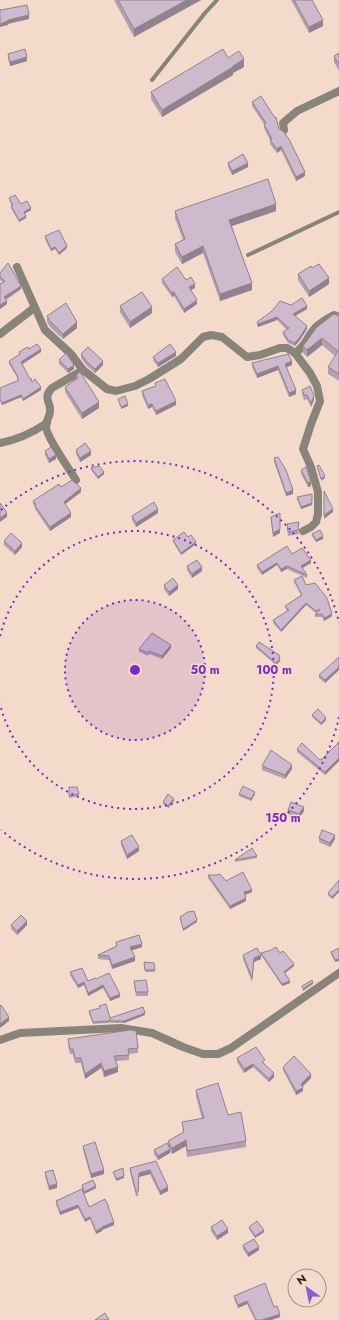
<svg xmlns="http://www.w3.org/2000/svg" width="339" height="1320" viewBox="0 0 339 1320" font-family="Jost,sans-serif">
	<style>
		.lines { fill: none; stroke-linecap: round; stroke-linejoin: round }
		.lane { stroke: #89847a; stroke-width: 4 }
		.street { stroke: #89847a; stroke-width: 8 }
		.wall { fill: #b29faf }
		.shaded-wall { fill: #91828f }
		.building { fill: #cfb9cc; stroke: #91828f }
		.ring { fill: none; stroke: #7b2cbf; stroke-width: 2; stroke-dasharray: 2 4 }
		.centre { fill: #7b2cbf; stroke: #f3dacb; stroke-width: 2 }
		.ring-label { font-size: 12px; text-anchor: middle; font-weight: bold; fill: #7b2cbf; stroke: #f3dacb; stroke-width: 3; stroke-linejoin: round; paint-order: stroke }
	</style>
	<rect width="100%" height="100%" fill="#f3dacb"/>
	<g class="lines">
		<!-- lane -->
		<g class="lane">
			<polyline points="152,80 205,13 217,0"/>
			<polyline points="248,255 339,212"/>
		</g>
		<!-- street -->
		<g class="street">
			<polyline points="284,130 283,123 297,111 339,91"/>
			<path d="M17 267 45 330 71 354 83 370 107 389 116 391 135 386 149 379 181 359 203 337 211 335 222 337 247 357 260 355 280 348H287L295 353C308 344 306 337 315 328 321 322 328 318 334 315L339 317"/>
			<polyline points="0,334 34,308"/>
			<polyline points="295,353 310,373 317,386 320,401 311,424 303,449 311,467 318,492 318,514 316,522 311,527 303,531"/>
			<path d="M0 443C17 440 32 433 47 423"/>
			<path d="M76 480C70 470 45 435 46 426 46 421 50 416 50 411 51 401 42 399 52 388L83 370"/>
			<polyline points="0,1040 20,1033 121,1028 152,1033 183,1047 203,1054 218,1054 231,1048 339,973"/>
		</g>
	</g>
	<!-- wall -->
	<g class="wall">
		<polygon points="114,0 201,0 134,37"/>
		<polygon points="291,0 312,0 323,26 309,33"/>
		<polygon points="339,53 339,71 334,62 334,56"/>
		<polygon points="8,54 27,61 10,66 8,58"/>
		<polygon points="228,58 244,67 233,73 233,75 162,117 151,99 151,92"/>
		<polygon points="252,102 279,129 305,176 296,181 281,150 277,153 270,144 270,140 264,128 264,124 252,106"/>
		<polygon points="228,163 248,167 232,175 228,167"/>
		<polygon points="9,198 31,210 25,213 26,218 19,222 11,208 12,206 9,200"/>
		<polygon points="175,211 276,211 232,226 252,290 220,301 203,253 182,264 175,252 175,244 183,240 175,218"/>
		<polygon points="45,236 67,248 59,255 55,249 51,251 45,239"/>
		<polygon points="8,263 21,286 21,289 6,300 7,301 7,304 0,309 0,284 3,282 0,280 0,273"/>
		<polygon points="312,268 329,284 309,297 298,280 298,274"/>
		<polygon points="162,279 186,280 195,288 191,290 197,304 184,313 174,296 172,297 162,283"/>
		<polygon points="291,305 307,309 295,316 307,329 300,340 295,346 288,343 283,335 283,332 287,330 277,320 258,327 257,325 257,322"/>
		<polygon points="120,306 152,313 130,328 120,312"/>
		<polygon points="47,316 77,328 63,339 50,327 47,322"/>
		<polygon points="339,316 339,381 328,374 328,367 335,356 322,345 307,357 303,353 303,346"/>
		<polygon points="29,349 41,352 22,364 30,379 41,390 23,401 21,397 2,405 0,401 0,388 18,381 17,377 9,364 9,361 19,355 19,352"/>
		<polygon points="81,354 103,365 95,373 87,366 81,358"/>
		<polygon points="176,356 158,367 153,360 153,357"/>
		<polygon points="59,360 74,369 68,373 59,364"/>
		<polygon points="252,363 292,365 286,367 296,394 289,397 278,370 257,378 252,367"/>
		<polygon points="80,372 99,408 82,419 65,392 65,387 76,379 76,375"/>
		<polygon points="155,383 176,405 156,415 152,407 148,409 142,395 142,391 155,386"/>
		<polygon points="302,390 314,400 311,407 307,399 304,400 302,394"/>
		<polygon points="76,450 91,455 80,462 76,454"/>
		<polygon points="45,451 56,459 49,463 45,455"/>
		<polygon points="274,458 293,494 286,496 274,462"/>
		<polygon points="91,468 104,474 98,479 91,470"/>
		<polygon points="301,470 311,486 308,487 301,474"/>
		<polygon points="61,487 81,492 65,504 71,517 50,531 35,509 35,507 33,504 33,501"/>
		<polygon points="297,497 312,505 301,509 297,499"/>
		<polygon points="158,513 136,527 132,520 132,516"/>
		<polygon points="271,517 280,533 273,537 271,521"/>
		<polygon points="287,524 299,526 298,529 299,534 288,536"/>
		<polygon points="312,534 323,539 316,542 312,536"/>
		<polygon points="188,537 196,544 181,555 173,542 173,540"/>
		<polygon points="4,541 22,547 15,555 4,545"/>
		<polygon points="292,554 311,563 302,568 307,575 307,578 287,569 281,572 277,565 262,575 257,568 257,565"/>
		<polygon points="187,566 202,571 192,578 187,570"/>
		<polygon points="294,580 306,585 332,616 324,621 322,617 315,617 315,615 316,613 306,605 281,632 273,623 273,620 287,611 285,608 285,606 301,595 294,582"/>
		<polygon points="164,585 178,589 169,596 164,589"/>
		<polygon points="256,646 280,661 276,665 256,648"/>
		<polygon points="171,648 162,659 149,654 148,656 139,652 139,649"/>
		<polygon points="339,657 339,670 325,683 319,678 319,675"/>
		<polygon points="312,715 326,720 321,725 312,717"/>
		<polygon points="339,739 339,761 325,775 297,752 297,749 320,760 322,759 338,743"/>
		<polygon points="262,766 292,769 285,779 262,770"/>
		<polygon points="69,787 79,794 79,796 69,798"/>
		<polygon points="239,794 255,794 251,801 239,796"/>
		<polygon points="174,801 168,808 163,804 163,802"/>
		<polygon points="288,810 304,811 299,818 288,814"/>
		<polygon points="319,838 335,839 330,847 319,842"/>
		<polygon points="121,841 139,851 127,859 121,845"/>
		<polygon points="257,856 257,858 235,862 235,860"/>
		<polygon points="208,875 226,881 252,892 245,895 246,901 230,909 208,878"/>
		<polygon points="339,880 339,892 332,899 328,895 328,893"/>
		<polygon points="11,925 27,925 17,935 11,929"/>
		<polygon points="116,942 142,947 131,950 135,961 112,969 109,960 98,959 98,955 116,946"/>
		<polygon points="339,949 335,962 331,954 331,952"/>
		<polygon points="261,953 280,953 294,966 284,973 290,983 282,986 261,955"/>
		<polygon points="243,955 261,959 254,962 252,982 243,959"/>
		<polygon points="144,962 155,970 155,972 145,972"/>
		<polygon points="70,972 88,981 96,979 120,997 110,1001 103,988 88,996 84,985 78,988 70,975"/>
		<polygon points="134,981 148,992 148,996 136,996 134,985"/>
		<polygon points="89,1011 110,1018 145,1015 124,1023 111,1023 110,1022 109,1023 93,1024 89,1013"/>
		<polygon points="68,1039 138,1048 138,1053 129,1054 129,1060 116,1061 118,1072 104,1077 101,1068 85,1079 81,1063 75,1063 73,1054 70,1054 68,1045"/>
		<polygon points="237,1058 265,1063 264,1064 274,1077 269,1082 253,1067 244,1073 237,1062"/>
		<polygon points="283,1067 311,1078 302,1087 303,1091 296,1095 283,1070"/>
		<polygon points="196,1090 228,1115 246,1141 246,1147 187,1157 186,1146 172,1154 170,1151 170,1153 158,1160 154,1154 154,1150 168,1146 168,1141 183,1132 182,1122 202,1119 196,1096"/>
		<polygon points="83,1146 104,1174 91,1178 83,1150"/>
		<polygon points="156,1161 168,1191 160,1195 150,1174 139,1177 138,1196 136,1196 130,1172 130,1168"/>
		<polygon points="45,1172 57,1188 49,1190 45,1176"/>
		<polygon points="82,1185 96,1188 84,1194 89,1207 109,1209 109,1210 114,1225 102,1230 102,1231 96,1234 90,1219 85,1222 78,1208 60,1215 56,1204 56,1201 82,1189"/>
		<polygon points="211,1227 228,1233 217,1240 211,1231"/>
		<polygon points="249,1227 264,1232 255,1238 249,1229"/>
		<polygon points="243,1245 259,1250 248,1257 243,1249"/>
		<polygon points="234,1296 274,1307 280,1317 271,1320 255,1320 247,1304 238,1308 234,1299"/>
	</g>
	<!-- shaded-wall -->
	<g class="shaded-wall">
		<polygon points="187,0 201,0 134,37 134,29"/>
		<polygon points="29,15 29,19 8,24 8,25 0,27 0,24 8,20"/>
		<polygon points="323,20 323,26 309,33 309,27"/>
		<polygon points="27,57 27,61 10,66 10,62"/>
		<polygon points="244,59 244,67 233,73 233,75 162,117 162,110"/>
		<polygon points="281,146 281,150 277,153 277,149"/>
		<polygon points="248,163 248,167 232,175 232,171"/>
		<polygon points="305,172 305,176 296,181 296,177"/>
		<polygon points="276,204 276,211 229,227 229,220"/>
		<polygon points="31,208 31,210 24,214 24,212"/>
		<polygon points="26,216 26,218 19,222 19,220"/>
		<polygon points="67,246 67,248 59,255 59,253"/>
		<polygon points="203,246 203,253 182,264 182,257"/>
		<polygon points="55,247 55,249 51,251 51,249"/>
		<polygon points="329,278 329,284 309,297 309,291"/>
		<polygon points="252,283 252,290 220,301 220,294"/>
		<polygon points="195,284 195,288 189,291 189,287"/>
		<polygon points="21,286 21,289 4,300 4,297"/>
		<polygon points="174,292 174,296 172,297 172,293"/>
		<polygon points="197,300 197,304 184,313 184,309"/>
		<polygon points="7,301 7,304 0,309 0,305"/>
		<polygon points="307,306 307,309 293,317 293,314"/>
		<polygon points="152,307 152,313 130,328 130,322"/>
		<polygon points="277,317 277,320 258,327 258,324"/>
		<polygon points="77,322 77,328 63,339 63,334"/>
		<polygon points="307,326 307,329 300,340 295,346 295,343"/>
		<polygon points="322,338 322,345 307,357 307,350"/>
		<polygon points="41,349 41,352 21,365 21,362"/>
		<polygon points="176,352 176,356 158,367 158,363"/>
		<polygon points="103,361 103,365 95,373 95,369"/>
		<polygon points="292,361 292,365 285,368 285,364"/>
		<polygon points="74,365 74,369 68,373 68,369"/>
		<polygon points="278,366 278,370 257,378 257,374"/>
		<polygon points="41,387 41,390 23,401 23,399"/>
		<polygon points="296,390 296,394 289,397 289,393"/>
		<polygon points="21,395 21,397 2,405 2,403"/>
		<polygon points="314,396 314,400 311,407 311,403"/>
		<polygon points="176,401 176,405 156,415 156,411"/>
		<polygon points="99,402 99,408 82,419 82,413"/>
		<polygon points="128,404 128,406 121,409 121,407"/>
		<polygon points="152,404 152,407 148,409 148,405"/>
		<polygon points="91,451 91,455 80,462 80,458"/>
		<polygon points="56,455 56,459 49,463 49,459"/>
		<polygon points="104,472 104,474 98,479 98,477"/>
		<polygon points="325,476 325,478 321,481 321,479"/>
		<polygon points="311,482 311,486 308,487 308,483"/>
		<polygon points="81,488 81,492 64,505 64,502"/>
		<polygon points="293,490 293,494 286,496 286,493"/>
		<polygon points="312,503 312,505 301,509 301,507"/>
		<polygon points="158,509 158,513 136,527 136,523"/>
		<polygon points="333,509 333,512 324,519 324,515"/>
		<polygon points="7,513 7,517 0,522 0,518"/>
		<polygon points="71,513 71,517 50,531 50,527"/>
		<polygon points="280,529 280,533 273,537 273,533"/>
		<polygon points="323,536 323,539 316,542 316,540"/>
		<polygon points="196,542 196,544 181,555 181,553"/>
		<polygon points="22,543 22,547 15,555 15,551"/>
		<polygon points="311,560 311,563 301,569 301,566"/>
		<polygon points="277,563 277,565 262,575 262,572"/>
		<polygon points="287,566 287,569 281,572 281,569"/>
		<polygon points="202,567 202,571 192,578 192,574"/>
		<polygon points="178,585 178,589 169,596 169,592"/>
		<polygon points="306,603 306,605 281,632 281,630"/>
		<polygon points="332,614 332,616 324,621 324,618"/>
		<polygon points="171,645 171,648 162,659 162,656"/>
		<polygon points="280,659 280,661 276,665 276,663"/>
		<polygon points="339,667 339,670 325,683 325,680"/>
		<polygon points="326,718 326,720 321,725 321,723"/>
		<polygon points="339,758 339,761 325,775 325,772"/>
		<polygon points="292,765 292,769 285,779 285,775"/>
		<polygon points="255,792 255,794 251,801 251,799"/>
		<polygon points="174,799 174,801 168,808 168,806"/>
		<polygon points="304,807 304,811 299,818 299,814"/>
		<polygon points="335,835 335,839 330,847 330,843"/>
		<polygon points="139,847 139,851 127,859 127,855"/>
		<polygon points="252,890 252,892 244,895 244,892"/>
		<polygon points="339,890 339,892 332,899 332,897"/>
		<polygon points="246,898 246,901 230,909 230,906"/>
		<polygon points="197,920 197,922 183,931 183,929"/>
		<polygon points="27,921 27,925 17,935 17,931"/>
		<polygon points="142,944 142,947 130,951 130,947"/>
		<polygon points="261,955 261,959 254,962 252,982 254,958"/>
		<polygon points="135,957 135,961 112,969 112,965"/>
		<polygon points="339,959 339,961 335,962 335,960"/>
		<polygon points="294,964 294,966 284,974 284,972"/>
		<polygon points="290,981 290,983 282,986 282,984"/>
		<polygon points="84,982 84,985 78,988 78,985"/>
		<polygon points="313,982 313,984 303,991 303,989"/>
		<polygon points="103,985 103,988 88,996 88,993"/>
		<polygon points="120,994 120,997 110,1001 110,998"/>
		<polygon points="145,1013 145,1015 124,1023 124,1021"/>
		<polygon points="9,1017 9,1021 0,1028 0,1024"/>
		<polygon points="101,1063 101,1068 85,1079 85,1074"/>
		<polygon points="253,1064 253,1067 244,1073 244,1069"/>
		<polygon points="118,1067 118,1072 104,1077 104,1071"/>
		<polygon points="274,1073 274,1077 269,1082 269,1079"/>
		<polygon points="311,1074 311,1078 301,1088 301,1084"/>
		<polygon points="303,1088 303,1091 296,1095 296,1091"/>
		<polygon points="186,1140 186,1146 172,1154 172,1148"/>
		<polygon points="170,1149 170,1153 158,1160 158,1156"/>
		<polygon points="104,1170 104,1174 91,1178 91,1174"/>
		<polygon points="150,1170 150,1174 139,1177 138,1196 139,1173"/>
		<polygon points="124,1176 124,1178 116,1181 116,1179"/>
		<polygon points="57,1184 57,1188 49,1190 49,1186"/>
		<polygon points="96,1186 96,1188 84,1194 84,1192"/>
		<polygon points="168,1187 168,1191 160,1195 160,1191"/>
		<polygon points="78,1205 78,1208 60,1215 60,1212"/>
		<polygon points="90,1217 90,1219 85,1222 85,1219"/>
		<polygon points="114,1222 114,1225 102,1230 102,1231 96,1234 96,1231 102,1227"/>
		<polygon points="228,1229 228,1233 217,1240 217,1236"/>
		<polygon points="264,1230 264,1232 255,1238 255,1236"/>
		<polygon points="259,1247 259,1250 248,1257 248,1253"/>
		<polygon points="322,1285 322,1289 319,1290 319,1286"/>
		<polygon points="247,1301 247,1304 238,1308 238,1305"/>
		<polygon points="280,1314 280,1317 271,1320 262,1320"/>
	</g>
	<!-- building -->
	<g class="building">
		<polygon points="118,0 187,0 134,29"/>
		<polygon points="294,0 312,0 323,20 309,27"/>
		<polygon points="27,5 29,15 8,20 8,21 0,24 0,9 1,10"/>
		<polygon points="25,49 27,57 10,62 8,54"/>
		<polygon points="223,49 228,58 239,51 244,59 233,66 233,67 162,110 151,92"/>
		<polygon points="339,53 339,65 334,56"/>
		<polygon points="261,96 275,118 276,117 279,129 283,131 289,139 305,172 296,177 281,146 277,149 270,140 272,139 264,124 266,123 252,102"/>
		<polygon points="243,154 248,163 232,171 228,163"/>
		<polygon points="268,179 276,204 229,220 252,283 220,294 203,246 182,257 175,244 185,239 175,211"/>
		<polygon points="15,195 21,204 27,201 31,208 24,212 26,216 19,220 11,206 13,205 9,198"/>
		<polygon points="59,230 67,246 59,253 55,247 51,249 45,236"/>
		<polygon points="8,263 21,286 4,297 7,301 0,305 0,284 5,281 0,277 0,273"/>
		<polygon points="319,264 329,278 309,291 298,274 311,266 312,268"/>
		<polygon points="177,267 186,280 191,277 195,284 189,287 197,300 184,309 174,292 172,293 162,279"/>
		<polygon points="142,292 152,307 130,322 120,306"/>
		<polygon points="302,298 307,306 293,314 307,326 300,337 295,343 288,340 283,332 289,328 277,317 258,324 257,322 272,311 280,301 291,305"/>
		<polygon points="66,303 77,322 63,334 50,321 47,316"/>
		<polygon points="334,314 339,316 339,374 328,367 338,351 322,338 307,350 303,346 317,327"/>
		<polygon points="37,344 41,349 21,362 30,379 31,378 32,382 35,379 41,387 23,399 21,395 2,403 0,399 0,388 19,380 17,378 18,377 9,361 20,354 19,352 28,347 29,349"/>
		<polygon points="170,344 176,352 158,363 153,357"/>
		<polygon points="88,347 103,361 95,369 87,362 81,354"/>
		<polygon points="66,353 74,365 68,369 59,360"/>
		<polygon points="288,354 292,361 285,364 296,390 289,393 278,366 257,374 252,363"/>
		<polygon points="80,372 99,402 82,413 65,387 78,378 76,375"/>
		<polygon points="165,379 176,401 156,411 152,404 148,405 142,391 156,386 155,383"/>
		<polygon points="310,386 314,396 311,403 307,395 304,395 302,390"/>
		<polygon points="125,396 128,404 121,407 118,399"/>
		<polygon points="85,443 91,451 80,458 76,450"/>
		<polygon points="51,447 56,455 49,459 45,451"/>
		<polygon points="278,457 286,470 293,490 286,493 274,458"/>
		<polygon points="319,465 325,476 321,479 317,466"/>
		<polygon points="99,466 104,472 98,477 91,468"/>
		<polygon points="306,467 311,482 308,483 301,470"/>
		<polygon points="72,480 81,488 64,502 71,513 50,527 35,506 36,504 33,501 59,484 61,487"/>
		<polygon points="324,491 333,509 324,515"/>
		<polygon points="312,494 312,503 301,507 297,497"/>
		<polygon points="154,502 158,509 136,523 132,516"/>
		<polygon points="0,503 7,513 0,518"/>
		<polygon points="280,513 280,529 273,533 271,517"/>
		<polygon points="299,522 298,527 299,530 288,532 287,524"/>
		<polygon points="320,530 323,536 316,540 312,534"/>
		<polygon points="184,532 188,537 191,535 196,542 181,553 173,540"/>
		<polygon points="11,533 22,543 15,551 4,541"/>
		<polygon points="287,546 292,554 302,548 311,560 301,566 307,575 287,566 281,569 277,563 262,572 257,565"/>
		<polygon points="197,560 202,567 192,574 187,566"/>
		<polygon points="302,576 306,585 315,583 327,598 332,614 324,618 322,614 315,615 320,609 316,611 306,603 281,630 273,620 289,610 285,606 302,595 294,580"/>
		<polygon points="173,578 178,585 169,592 164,585"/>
		<polygon points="152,633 171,645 162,656 149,651 148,653 139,649"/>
		<polygon points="259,642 279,655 280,659 276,663 256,646"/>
		<polygon points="339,657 339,667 325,680 319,675"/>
		<polygon points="318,709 326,718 321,723 312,715"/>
		<polygon points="339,742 339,758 325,772 297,749 302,743 320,760 322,759"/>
		<polygon points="271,750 292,765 285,775 262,766"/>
		<polygon points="243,786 255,792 251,799 239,794"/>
		<polygon points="69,787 77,787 79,794 69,796"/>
		<polygon points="168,794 174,799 168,806 163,802"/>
		<polygon points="291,802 304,807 299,814 288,810"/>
		<polygon points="322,830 335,835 330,843 319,838"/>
		<polygon points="132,835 139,847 127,855 121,841"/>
		<polygon points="252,848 257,856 235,860"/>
		<polygon points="243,872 252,890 244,892 246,898 230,906 208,875 217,875 220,874 226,881"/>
		<polygon points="339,880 339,890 332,897 328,893"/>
		<polygon points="194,911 197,920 183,929 180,917 188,912"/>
		<polygon points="21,915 27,921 17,931 11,925"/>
		<polygon points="139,935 142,944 130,947 135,957 112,965 109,956 98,955 117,946 116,942"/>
		<polygon points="276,947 280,953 283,951 294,964 284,972 290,981 282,984 261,953 271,950"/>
		<polygon points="257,948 261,955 254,958 252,978 243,955"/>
		<polygon points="339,948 339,959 335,960 331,952"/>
		<polygon points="144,962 154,963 155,970 145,970"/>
		<polygon points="82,968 88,981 95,978 96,979 109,973 120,994 110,998 103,985 88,993 84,982 78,985 70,972"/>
		<polygon points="146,980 148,992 136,992 134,981"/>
		<polygon points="312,980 313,982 303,989 302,986"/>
		<polygon points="106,1004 110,1018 143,1007 145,1013 124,1021 111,1021 110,1019 109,1021 93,1022 89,1011 100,1008 99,1006"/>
		<polygon points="1,1005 9,1017 0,1024 0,1006"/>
		<polygon points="130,1030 136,1031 138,1048 128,1049 129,1055 114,1056 118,1067 104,1071 101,1063 85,1074 81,1058 75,1058 73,1049 70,1049 68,1039"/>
		<polygon points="256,1047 265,1060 262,1062 274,1073 269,1079 253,1064 244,1069 237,1058"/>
		<polygon points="294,1056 311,1074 301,1084 303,1088 296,1091 283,1067"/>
		<polygon points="218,1083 228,1115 241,1112 246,1141 187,1151 186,1140 172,1148 168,1141 184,1132 182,1122 204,1118 196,1090"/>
		<polygon points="95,1142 104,1170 91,1174 83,1146"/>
		<polygon points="167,1143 170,1149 158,1156 154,1150"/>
		<polygon points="156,1161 168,1187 160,1191 150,1170 139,1173 138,1192 136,1192 130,1168"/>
		<polygon points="123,1168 124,1176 116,1179 113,1172"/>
		<polygon points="53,1170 57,1184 49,1186 45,1172"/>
		<polygon points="93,1180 96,1186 84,1192 82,1185"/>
		<polygon points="82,1189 89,1207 105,1199 109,1207 108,1207 114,1222 102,1227 102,1228 96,1231 90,1217 85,1219 78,1205 60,1212 56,1201"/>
		<polygon points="222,1220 228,1229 217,1236 211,1227"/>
		<polygon points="257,1221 264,1230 255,1236 249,1227"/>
		<polygon points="254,1239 259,1247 248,1253 243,1245"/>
		<polygon points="319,1279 322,1285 319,1286"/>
		<polygon points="265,1283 274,1307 277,1306 280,1314 262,1320 256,1320 247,1301 238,1305 234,1296"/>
		<polygon points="105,1313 109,1320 95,1320"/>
	</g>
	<!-- distance rings -->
	<circle cx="135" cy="670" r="70" fill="#7b2cbf" fill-opacity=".12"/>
	<g class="ring">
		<circle cx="135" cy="670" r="70"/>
		<path d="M0 636A139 139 0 1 1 0 704"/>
		<path d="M339 717A209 209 0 0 1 1 830M1 510A209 209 0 0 1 339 623"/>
	</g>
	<circle cx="135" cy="670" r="6" class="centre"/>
	<g class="ring-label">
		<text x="205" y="674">50 m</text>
		<text x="274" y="674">100 m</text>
		<text x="283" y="822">150 m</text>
	</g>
	<!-- north arrow -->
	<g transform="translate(307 1288) rotate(327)"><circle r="19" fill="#f3dacb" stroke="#a39085"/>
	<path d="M0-3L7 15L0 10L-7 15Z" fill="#8e5cd5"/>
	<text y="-6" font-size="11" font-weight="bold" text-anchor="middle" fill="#2b221c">N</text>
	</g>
</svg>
